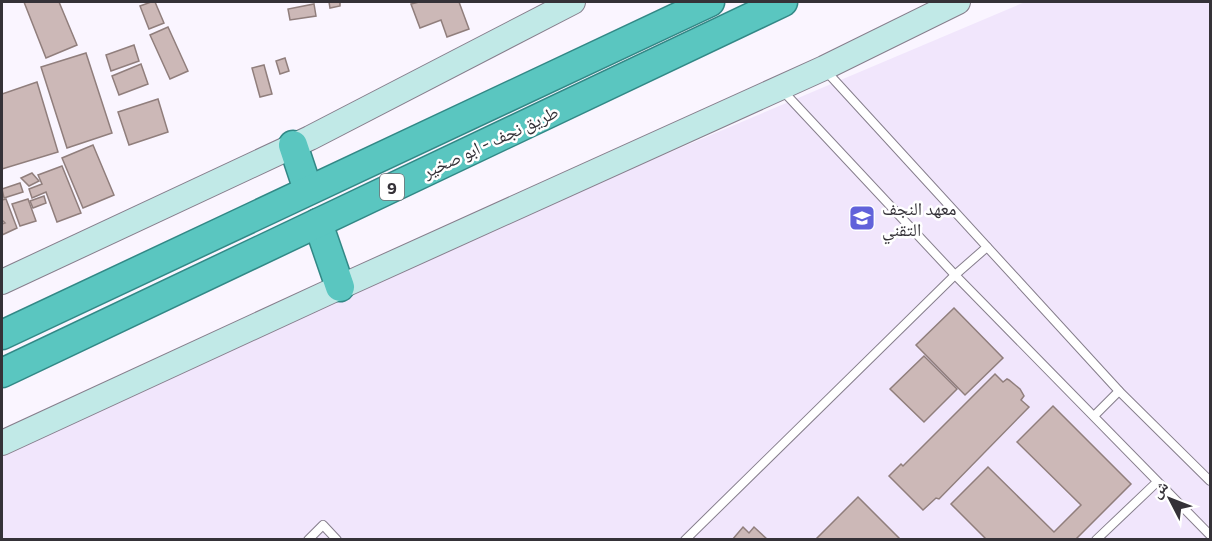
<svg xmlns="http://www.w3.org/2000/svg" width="1212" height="541" viewBox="0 0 1212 541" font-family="Commissioner,'Noto Naskh Arabic',sans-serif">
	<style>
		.built { fill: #f1e6fc }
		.building { fill: #ccb8b7; stroke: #907e7c; stroke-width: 1.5 }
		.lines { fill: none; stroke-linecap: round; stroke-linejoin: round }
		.service-casing { stroke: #867e8c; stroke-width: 10 }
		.secondary-casing { stroke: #867e8c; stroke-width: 26 }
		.trunk-casing { stroke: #328886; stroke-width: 31 }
		.service { stroke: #fff; stroke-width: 8 }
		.secondary { stroke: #c1e9e7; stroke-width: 24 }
		.trunk { stroke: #5ac6c0; stroke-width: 28 }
		.labels { text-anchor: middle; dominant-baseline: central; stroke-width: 5; stroke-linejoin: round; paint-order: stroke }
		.shield { fill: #fff; stroke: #727074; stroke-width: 1.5 }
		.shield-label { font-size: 16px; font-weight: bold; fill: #353238 }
		.street-label { font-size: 18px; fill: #353238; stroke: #fff }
		.poi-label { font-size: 18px; fill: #353238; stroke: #fff; text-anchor: start }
	</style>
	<rect width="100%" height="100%" fill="#faf5ff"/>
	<!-- built -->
	<polygon class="built" points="1025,2 1210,2 1210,539 2,540 2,435"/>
	<!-- building -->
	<g class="building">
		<polygon points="24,2 59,2 77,45 46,58"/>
		<polygon points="151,2 155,2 164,23 149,29 140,6"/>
		<polygon points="329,2 340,2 340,6 330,8"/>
		<polygon points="419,2 459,2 469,29 447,37 441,20 420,28 411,4"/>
		<polygon points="314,4 316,16 290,20 288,9"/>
		<polygon points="168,27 188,71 170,79 150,35"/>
		<polygon points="134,45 139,61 111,71 106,55"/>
		<polygon points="86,53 112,133 67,148 41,67"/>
		<polygon points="285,58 289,71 280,74 276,61"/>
		<polygon points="141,64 148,84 119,95 112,76"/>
		<polygon points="264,65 272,94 260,97 252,68"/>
		<polygon points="37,82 58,152 2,169 2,94"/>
		<polygon points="158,99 168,132 129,145 118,112"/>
		<polygon points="93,145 114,195 83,208 62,158"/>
		<polygon points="62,166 81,213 57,222 46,192 32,198 29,189 42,184 38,175"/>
		<polygon points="32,173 39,181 29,186 21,178"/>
		<polygon points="20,183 23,192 4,198 2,189"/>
		<polygon points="44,196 46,203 33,208 30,201"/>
		<polygon points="6,199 17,228 2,235 2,224 5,223 2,220 2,200"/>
		<polygon points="28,199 36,221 20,226 12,204"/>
		<polygon points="954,308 1003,358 965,395 916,345"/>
		<polygon points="924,356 957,389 924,422 890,389"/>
		<polygon points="995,374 1003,382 1007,379 1009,380 1020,389 1024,396 1021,400 1029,407 939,499 936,498 923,510 889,476 901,464 903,466"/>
		<polygon points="1053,406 1131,484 1075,540 987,540 951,504 988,467 1054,532 1081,505 1017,442"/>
		<polygon points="858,497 899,538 897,540 815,540"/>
		<polygon points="743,527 749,533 754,527 768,540 732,540"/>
	</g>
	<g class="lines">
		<defs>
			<g id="service">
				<polyline points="826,71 1119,391 1210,481"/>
				<polyline points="782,90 955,275 1210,535"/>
				<polyline points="1095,415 1119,391"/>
				<polyline points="308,540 323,525 337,540"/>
				<polyline points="685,540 955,275 987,247"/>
				<polyline points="1096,540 1157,482"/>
			</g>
			<g id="secondary">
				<polyline points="2,282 310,138 573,2"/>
				<polyline points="2,443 340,287 824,68 958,2"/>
			</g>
			<g id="trunk">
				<polyline points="293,145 308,190"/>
				<polyline points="318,223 340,287"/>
				<polyline points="2,335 710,2"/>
				<polyline points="2,373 783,2"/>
			</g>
		</defs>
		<!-- service casing -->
		<use href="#service" class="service-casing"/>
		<!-- secondary casing -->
		<use href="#secondary" class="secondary-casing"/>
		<!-- trunk casing -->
		<use href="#trunk" class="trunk-casing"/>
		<!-- service -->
		<use href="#service" class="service"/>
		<!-- secondary -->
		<use href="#secondary" class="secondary"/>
		<!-- trunk -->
		<use href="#trunk" class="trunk"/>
	</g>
	<!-- icons -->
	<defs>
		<symbol id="university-square" viewBox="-11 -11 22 22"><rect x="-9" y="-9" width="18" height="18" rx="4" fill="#6162da" stroke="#fff"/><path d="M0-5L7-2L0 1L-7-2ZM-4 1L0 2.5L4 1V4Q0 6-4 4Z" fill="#fff"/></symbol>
	</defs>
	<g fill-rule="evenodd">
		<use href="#university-square" x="847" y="203" width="30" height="30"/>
	</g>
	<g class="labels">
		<!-- shield labels -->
		<rect class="shield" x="380" y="174" width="24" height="26" rx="4.5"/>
		<g class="shield-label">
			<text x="392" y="187">9</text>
		</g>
		<!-- street labels -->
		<g class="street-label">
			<text transform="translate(490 141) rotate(-25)">طريق نجف - ابو صخير</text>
		</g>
		<!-- poi labels -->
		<g class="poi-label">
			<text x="882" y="208">معهد النجف<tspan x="882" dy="21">التقني</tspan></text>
		</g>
	</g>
	<!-- border -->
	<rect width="1212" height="541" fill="none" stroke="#353238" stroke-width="6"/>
	<!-- north arrow -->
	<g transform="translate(1170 499) rotate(312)" stroke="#ffffff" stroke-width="4.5" paint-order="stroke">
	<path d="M0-4.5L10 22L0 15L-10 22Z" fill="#353238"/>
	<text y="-9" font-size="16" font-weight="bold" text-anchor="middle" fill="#353238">ش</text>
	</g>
</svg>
